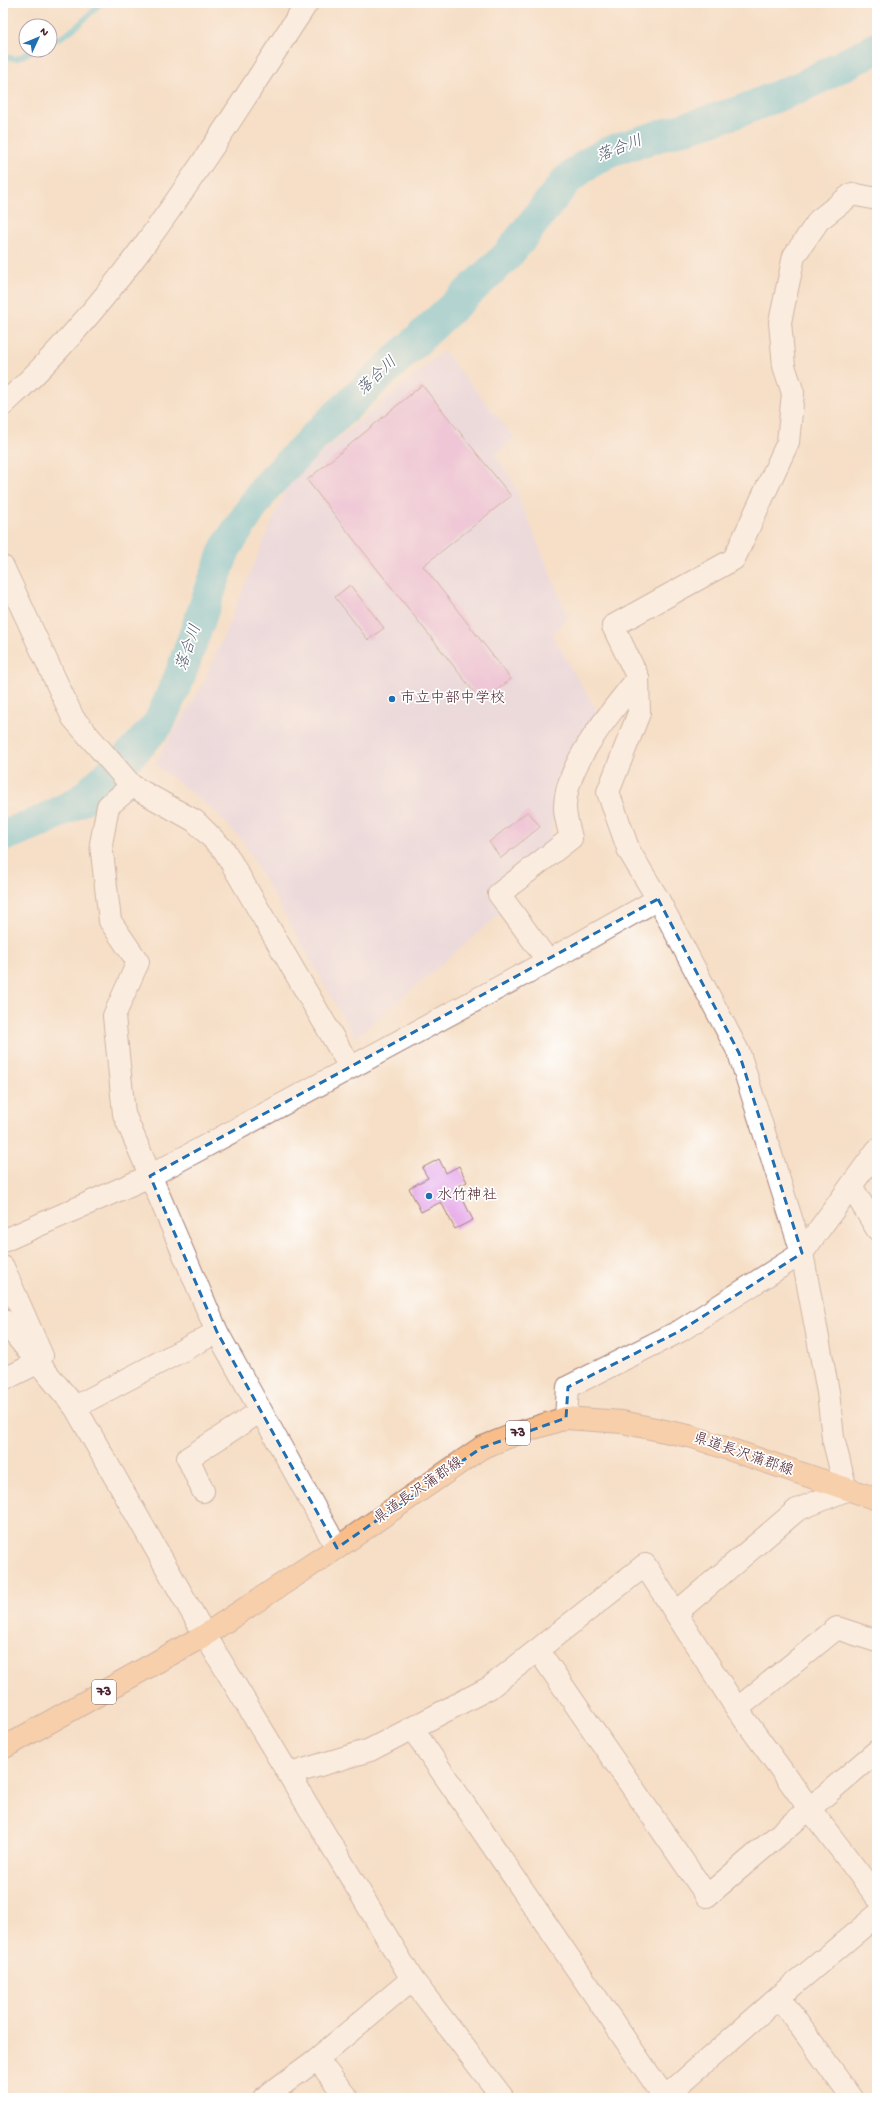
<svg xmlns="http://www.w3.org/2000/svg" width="880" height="2101" viewBox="0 0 880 2101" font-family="'Gochi Hand','Klee One',sans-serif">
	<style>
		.built { fill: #e1d4f4 }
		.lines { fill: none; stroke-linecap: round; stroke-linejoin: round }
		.stream { stroke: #5fc6dc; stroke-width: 5.5 }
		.river { stroke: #5fc6dc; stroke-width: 32 }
		.building { fill: #e5a9e8 }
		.minor-casing { stroke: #a07f78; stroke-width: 24 }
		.major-casing { stroke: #a07f78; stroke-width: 24 }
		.minor { stroke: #fff; stroke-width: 22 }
		.major { stroke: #f8bd89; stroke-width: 22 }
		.marked { fill: none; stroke: #1f6fb2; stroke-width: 3; stroke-dasharray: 8 5; stroke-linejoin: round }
		.poi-dot { fill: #1f6fb2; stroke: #fff; stroke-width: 1.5 }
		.labels { text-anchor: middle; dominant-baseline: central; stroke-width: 3.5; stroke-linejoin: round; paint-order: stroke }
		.shield { fill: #fff; stroke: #80626b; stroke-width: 1 }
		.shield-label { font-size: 14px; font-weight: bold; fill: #4a1f2b }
		.poi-label { font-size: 15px; fill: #4a1f2b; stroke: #fff; text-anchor: start }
		.street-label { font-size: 15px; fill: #4a1f2b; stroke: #fff }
		.water-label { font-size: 16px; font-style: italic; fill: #515969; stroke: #fff }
	</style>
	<rect width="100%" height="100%" fill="#fff"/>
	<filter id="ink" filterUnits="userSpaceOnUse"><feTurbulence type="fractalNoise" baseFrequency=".025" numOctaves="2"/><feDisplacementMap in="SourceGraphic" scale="8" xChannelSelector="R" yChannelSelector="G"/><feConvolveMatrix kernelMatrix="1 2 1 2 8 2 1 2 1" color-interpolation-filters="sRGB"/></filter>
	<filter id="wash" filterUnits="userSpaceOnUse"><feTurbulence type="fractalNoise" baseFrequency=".012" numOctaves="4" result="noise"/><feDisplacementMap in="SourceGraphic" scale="16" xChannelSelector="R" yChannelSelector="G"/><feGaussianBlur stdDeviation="0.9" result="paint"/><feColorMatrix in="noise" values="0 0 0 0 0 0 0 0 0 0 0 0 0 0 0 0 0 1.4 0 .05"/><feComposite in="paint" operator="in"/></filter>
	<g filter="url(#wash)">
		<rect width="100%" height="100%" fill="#f6dfc6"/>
		<!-- built -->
		<polygon class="built" points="443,351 515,438 495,455 511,478 568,617 552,635 598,713 568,762 558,782 550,844 488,892 501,913 355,1038 241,838 209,806 154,764 203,684 290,479"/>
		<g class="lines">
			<!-- stream -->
			<g class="stream">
				<path d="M50 43C71 34 85 19 101 3"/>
				<polyline points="3,56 16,59 35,50"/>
			</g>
			<!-- river -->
			<polyline class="river" points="3,836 42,821 80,801 135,750 159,723 179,678 225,549 265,488 314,437 507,256 566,181 587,164 610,151 738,112 805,85 877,48"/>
		</g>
		<g id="blocks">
			<!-- building -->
			<g class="building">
				<polygon points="422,385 511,496 423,566 511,679 482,702 307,480"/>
				<polygon points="350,585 384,628 368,640 335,597"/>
				<polygon points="528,811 540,827 501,858 489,842"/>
				<polygon points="439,1159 446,1173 459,1166 467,1182 457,1187 473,1220 455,1229 441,1202 421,1212 409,1188 428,1178 422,1168"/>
			</g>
		</g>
	</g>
	<g filter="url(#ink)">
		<use href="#blocks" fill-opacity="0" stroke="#a07f78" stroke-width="1"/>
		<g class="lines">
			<defs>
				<g id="minor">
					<path d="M3 405C128 291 214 143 307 3"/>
					<polyline points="3,567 73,718 132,786 195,821 224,850 350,1067"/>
					<polyline points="132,786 108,806 101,844 110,921 138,962 114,1016 124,1114 217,1332 337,1548"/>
					<path d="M548 961 499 894 571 838C569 829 565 817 565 808 565 764 612 711 638 678"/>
					<polyline points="851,1186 877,1229"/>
					<polyline points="3,1241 150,1176 548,961 658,899"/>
					<polyline points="3,1267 42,1356"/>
					<polyline points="3,1320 75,1407 205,1635 412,1979 317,2059 264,2098"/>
					<polyline points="3,1380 39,1362"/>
					<polyline points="75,1407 217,1332"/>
					<polyline points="566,1418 568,1387 680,1331 802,1253 877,1150"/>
					<polyline points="203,1491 188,1458 261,1411"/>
					<polyline points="676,1613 797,1510 846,1490 833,1438 828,1392 802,1253 739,1053 658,899 629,851 608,792 639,713 638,678 613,626 734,559 788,442 793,393 784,366 780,322 794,256 819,220 852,194 877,199"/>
					<polyline points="538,1650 707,1896 877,1751"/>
					<polyline points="737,1709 837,1628 877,1641"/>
					<polyline points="412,1728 665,2098"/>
					<polyline points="290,1774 370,1750 489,1688 645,1565 737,1709 809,1808 877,1897"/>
					<polyline points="412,1979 503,2098"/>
					<polyline points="779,1997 852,2098"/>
					<polyline points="317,2059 347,2098"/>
					<polyline points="664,2098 779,1997 877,1915"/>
				</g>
				<polyline id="major" points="3,1748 205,1635 337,1548 481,1448 521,1432 566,1418 622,1422 693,1437 877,1499"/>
			</defs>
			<!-- minor casing -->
			<use href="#minor" class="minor-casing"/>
			<!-- major casing -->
			<use href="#major" class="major-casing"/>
			<!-- minor -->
			<use href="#minor" class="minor"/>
			<!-- major -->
			<use href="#major" class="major"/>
		</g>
	</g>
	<!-- marked area -->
	<path d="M0 0H880V2101H0ZM658 899 739 1053 802 1253 680 1331 568 1387 566 1418 481 1448 337 1548 217 1332 150 1176Z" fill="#f6dfc6" fill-opacity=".55" fill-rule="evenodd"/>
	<path class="marked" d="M658 899 739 1053 802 1253 680 1331 568 1387 566 1418 481 1448 337 1548 217 1332 150 1176Z"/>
	<!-- markers -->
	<g class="poi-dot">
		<circle cx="392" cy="699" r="4"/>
		<circle cx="429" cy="1196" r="4"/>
	</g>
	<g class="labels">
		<!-- shield labels -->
		<g class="shield">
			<rect x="506" y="1421" width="24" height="24" rx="3"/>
			<rect x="92" y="1680" width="24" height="24" rx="3"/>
		</g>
		<g class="shield-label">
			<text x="518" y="1433">73</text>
			<text x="104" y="1692">73</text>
		</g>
		<!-- poi labels -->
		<g class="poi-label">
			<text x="400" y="699">市立中部中学校</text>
			<text x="437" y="1196">水竹神社</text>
		</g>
		<!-- street labels -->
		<g class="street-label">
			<text transform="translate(743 1455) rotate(19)">県道長沢蒲郡線</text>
			<text transform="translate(419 1491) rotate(-35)">県道長沢蒲郡線</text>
		</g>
		<!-- water labels -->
		<g class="water-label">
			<text transform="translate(620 150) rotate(-21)">落合川</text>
			<text transform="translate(378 377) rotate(-43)">落合川</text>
			<text transform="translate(190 648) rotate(-71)">落合川</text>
		</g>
	</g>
	<!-- margin -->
	<rect width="880" height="2101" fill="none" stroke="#fff" stroke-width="16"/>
	<!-- north arrow -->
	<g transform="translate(38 38) rotate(46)"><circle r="19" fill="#ffffff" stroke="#b7a5aa"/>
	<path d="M0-3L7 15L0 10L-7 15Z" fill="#1f6fb2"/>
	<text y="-6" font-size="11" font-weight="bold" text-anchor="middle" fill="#4a1f2b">N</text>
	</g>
</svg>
